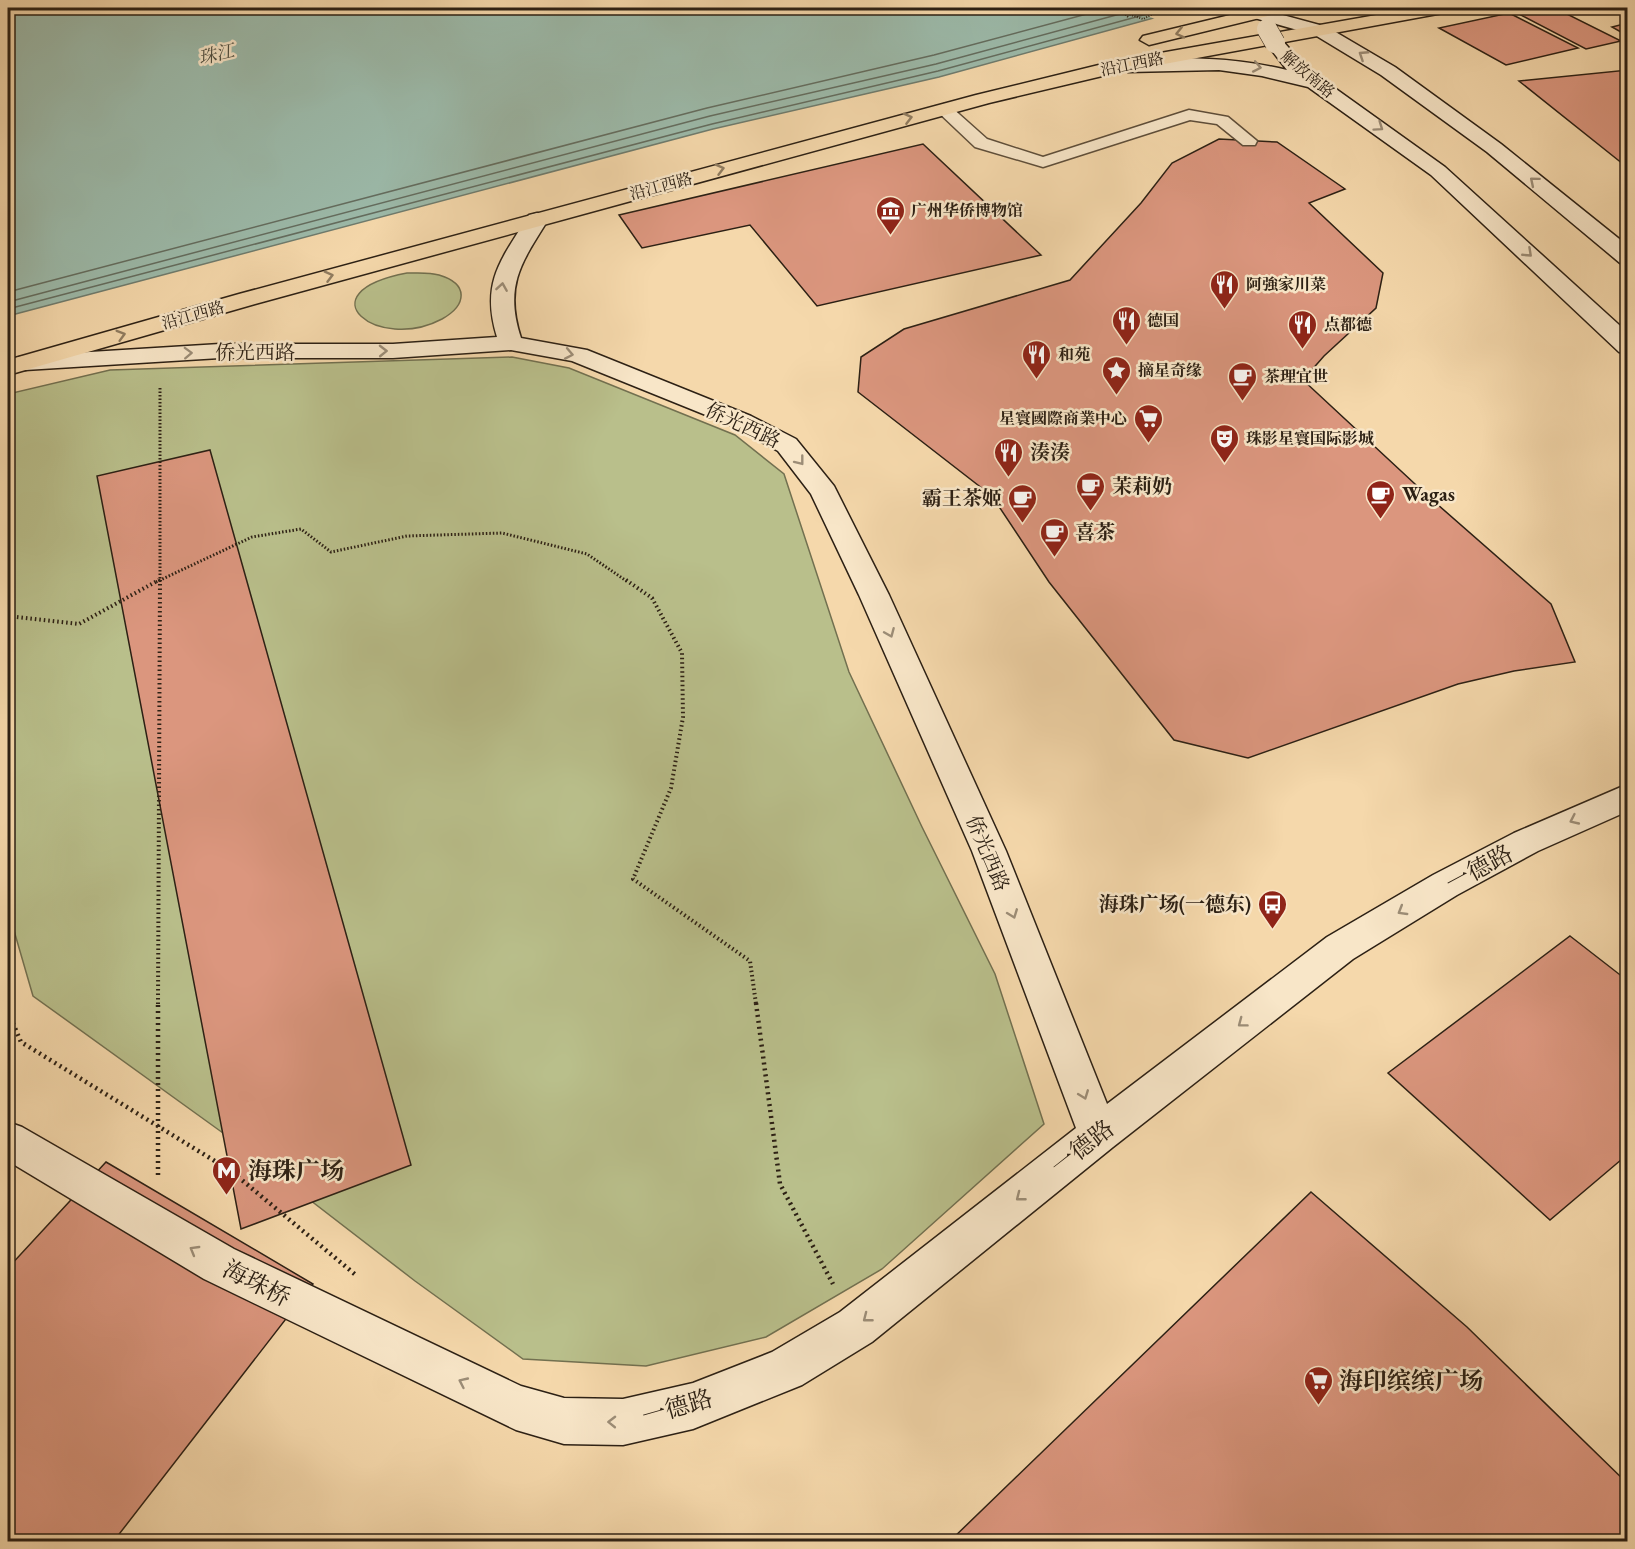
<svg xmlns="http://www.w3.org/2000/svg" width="1635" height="1549" viewBox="0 0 1635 1549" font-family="'EB Garamond','Noto Serif SC',serif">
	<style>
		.green { fill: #b9bf8b; stroke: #727050; stroke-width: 1.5 }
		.water { fill: #9cbaaa; stroke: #6f7c6e; stroke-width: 1.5 }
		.pier { fill: #f5d8ab }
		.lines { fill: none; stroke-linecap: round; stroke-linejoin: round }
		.shore { stroke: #646d5f; stroke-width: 1.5 }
		.building { fill: #db967e; stroke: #2c2014; stroke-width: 1.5 }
		.lane-casing { stroke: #5e4e3a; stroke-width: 3 }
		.secondary-casing { stroke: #2c2014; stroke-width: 3 }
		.primary-casing { stroke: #2c2014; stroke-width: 3 }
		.path-far3 { stroke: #2c2014; stroke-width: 2; stroke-dasharray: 1 1.5; stroke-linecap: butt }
		.path-far2 { stroke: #2c2014; stroke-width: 3; stroke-dasharray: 1.5 2; stroke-linecap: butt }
		.path-far1 { stroke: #2c2014; stroke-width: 4; stroke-dasharray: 1.5 3; stroke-linecap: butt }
		.path { stroke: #2c2014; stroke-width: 4.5; stroke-dasharray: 2 4; stroke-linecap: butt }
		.lane { fill: #f8e6c8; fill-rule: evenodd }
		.secondary { fill: #f8e6c8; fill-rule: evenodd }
		.primary { fill: #f5d8ab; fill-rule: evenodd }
		.secondary-bridge-casing { stroke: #2c2014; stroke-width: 21; stroke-linecap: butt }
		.path-bridge { stroke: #2c2014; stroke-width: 2; stroke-dasharray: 1 1.5; stroke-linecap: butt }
		.secondary-bridge { stroke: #f8e6c8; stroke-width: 20 }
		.oneway { stroke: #907c60 }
		.oneway2 { stroke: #9c8d77 }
		.labels { text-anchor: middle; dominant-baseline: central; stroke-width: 5; stroke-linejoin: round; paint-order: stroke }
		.far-street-label { font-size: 16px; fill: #2c2014; stroke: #f8e6c8 }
		.far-poi-label { font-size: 16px; font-weight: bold; fill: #2c2014; stroke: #f8e6c8; text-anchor: start }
		.far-water-label { font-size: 18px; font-style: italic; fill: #4e4e41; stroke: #f8e6c8 }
		.street-label { font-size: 20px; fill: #2c2014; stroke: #f8e6c8 }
		.poi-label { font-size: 20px; font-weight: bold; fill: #2c2014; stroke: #f8e6c8; text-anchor: start }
		.near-street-label { font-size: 24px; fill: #2c2014; stroke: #f8e6c8 }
		.near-poi-label { font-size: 24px; font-weight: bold; fill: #2c2014; stroke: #f8e6c8; text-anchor: start }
	</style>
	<rect width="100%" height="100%" fill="#f5d8ab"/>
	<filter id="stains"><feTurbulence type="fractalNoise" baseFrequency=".00333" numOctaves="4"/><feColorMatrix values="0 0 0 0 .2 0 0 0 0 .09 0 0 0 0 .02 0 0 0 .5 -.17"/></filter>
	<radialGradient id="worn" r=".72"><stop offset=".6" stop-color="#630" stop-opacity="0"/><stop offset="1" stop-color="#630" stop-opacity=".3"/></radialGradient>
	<!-- green -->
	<g class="green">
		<path d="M407 273C418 273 429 272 439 275 469 284 467 305 442 319 378 353 302 293 407 273Z"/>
		<polygon points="512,357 569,368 735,435 784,474 849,672 922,827 995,974 1044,1124 882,1269 766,1337 646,1366 523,1359 415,1281 223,1133 33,996 8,910 8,394 110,370"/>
	</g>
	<!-- water -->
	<polygon class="water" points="8,8 1190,8 939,77 713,129 8,316"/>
	<!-- pier -->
	<polygon class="pier" points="1130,8 1193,8 1157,20"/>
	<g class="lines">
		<!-- shore -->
		<g class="shore">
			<polyline points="8,292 707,108 934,55 1109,8"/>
			<polyline points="8,302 710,116 936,64 1142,8"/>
			<polyline points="8,309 712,124 938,71 1169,8"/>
		</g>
	</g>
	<!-- building -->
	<g class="building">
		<polygon points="1535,8 1555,8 1621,41 1586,49 1515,12"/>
		<polygon points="1509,13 1578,48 1506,65 1439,28"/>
		<polygon points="1628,23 1628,36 1612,27"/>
		<polygon points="1628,70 1628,168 1519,81"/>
		<polygon points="1219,139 1277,142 1345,189 1309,203 1383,273 1376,308 1324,356 1303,380 1429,497 1551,604 1575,662 1514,671 1458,684 1248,758 1174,740 1049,582 992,496 858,392 861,357 904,329 1070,280 1141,203 1172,163"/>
		<polygon points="923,144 1041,255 817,306 750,225 642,248 619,215"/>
		<polygon points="210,450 411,1165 241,1229 97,476"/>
		<polygon points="1570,936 1628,981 1628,1154 1550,1220 1388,1073"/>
		<polygon points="106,1162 313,1284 113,1542 8,1542 8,1268"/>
		<polygon points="1311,1192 1467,1327 1628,1484 1628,1542 949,1542"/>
	</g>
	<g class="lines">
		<defs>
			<polygon id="lane" points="944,104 950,106 987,139 1043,157 1189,110 1228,117 1257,141 1255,145 1243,145 1217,124 1190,120 1043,167 975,147 938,112 936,109"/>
			<g id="secondary">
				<polygon points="1257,8 1327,27 1395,67 1501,144 1628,246 1628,265 1620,263 1487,152 1381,75 1315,35 1251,17 1248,13 1251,9"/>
				<path d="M1275 37 1281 39 1303 64 1322 79 1445 167 1628 333V354L1619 352 1431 175 1308 87 1262 76 1219 70 1128 72 1119 66 1128 60C1182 57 1234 57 1287 70L1266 43Z"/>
				<path d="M537 213 545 215 548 220C521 263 504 286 521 338L587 350 751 416 796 439 834 486 889 595 1006 851 1107 1104 1327 937 1433 875 1514 833 1628 784V811L1538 851 1457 895 1353 959 1113 1147 872 1342 802 1385 693 1429 623 1445 564 1444 516 1430 204 1279 8 1161V1122L22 1127 234 1249 521 1386 564 1398 623 1399 693 1383 772 1352 840 1312 1076 1128 972 851 859 595 811 494 778 451 733 426 572 361 511 350 393 358H220L25 370 16 368 13 363 16 358 25 356 220 344H393L497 337C481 285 499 262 526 220L529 215Z"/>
			</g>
			<g id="primary">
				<polygon points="1259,8 1287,8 1284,12 1149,45 1140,40 1143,36"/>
				<polygon points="1416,8 1452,8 1443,13 1115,73 989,103 255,304 8,375 8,360 239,294 976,95 1115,61"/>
			</g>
		</defs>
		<!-- lane casing -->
		<use href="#lane" class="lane-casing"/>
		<!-- secondary casing -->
		<use href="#secondary" class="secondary-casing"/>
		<!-- primary casing -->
		<use href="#primary" class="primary-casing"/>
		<!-- path-far3 -->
		<g class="path-far3">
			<polyline points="1125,13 1134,10"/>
			<polyline points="1128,17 1123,12 1138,8"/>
		</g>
		<!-- path-far2 -->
		<g class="path-far2">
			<polyline points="156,582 252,537 301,529 331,552 407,536 502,533 587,554 628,582"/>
			<polyline points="160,582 160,388"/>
		</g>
		<!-- path-far1 -->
		<g class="path-far1">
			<polyline points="626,580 652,598 682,653 683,717 671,788 633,879 750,961 756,1004"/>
			<polyline points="8,616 79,624 159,580"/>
			<polyline points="158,1004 160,580"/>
		</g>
		<!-- path -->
		<g class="path">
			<polyline points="756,1003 780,1184 833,1284"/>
			<polyline points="8,1012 21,1042 231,1171 357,1276"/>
			<polyline points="158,1175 158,1003"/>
		</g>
		<!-- lane -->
		<use href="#lane" class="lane"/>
		<!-- secondary -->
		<use href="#secondary" class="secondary"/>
		<!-- primary -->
		<use href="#primary" class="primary"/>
		<defs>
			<polyline id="secondary-bridge" points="1267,29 1275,43"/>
		</defs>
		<!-- secondary-bridge casing -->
		<use href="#secondary-bridge" class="secondary-bridge-casing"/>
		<!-- path-bridge -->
		<polyline class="path-bridge" points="1125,13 1143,19 1153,14"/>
		<!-- secondary-bridge -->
		<use href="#secondary-bridge" class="secondary-bridge"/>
	</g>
	<!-- one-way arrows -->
	<defs><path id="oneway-chevron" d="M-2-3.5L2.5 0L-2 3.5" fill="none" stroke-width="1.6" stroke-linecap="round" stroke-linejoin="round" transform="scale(1.5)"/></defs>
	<g class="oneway">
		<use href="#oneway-chevron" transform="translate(1180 33) rotate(167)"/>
		<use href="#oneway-chevron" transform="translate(908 118) rotate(-14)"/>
		<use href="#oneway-chevron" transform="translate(720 169) rotate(-15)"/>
		<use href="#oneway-chevron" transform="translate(329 276) rotate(-15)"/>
		<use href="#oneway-chevron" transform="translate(121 335) rotate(-16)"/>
	</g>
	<g class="oneway2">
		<use href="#oneway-chevron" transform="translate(1363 55) rotate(-147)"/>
		<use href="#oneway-chevron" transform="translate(1257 67) rotate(11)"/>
		<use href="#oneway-chevron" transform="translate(1379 127) rotate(35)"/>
		<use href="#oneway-chevron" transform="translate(1534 181) rotate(-140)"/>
		<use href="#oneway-chevron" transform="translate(1528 253) rotate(43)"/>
		<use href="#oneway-chevron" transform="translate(502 287) rotate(-81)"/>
		<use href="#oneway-chevron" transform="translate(383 351) rotate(-1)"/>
		<use href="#oneway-chevron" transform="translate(188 353) rotate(-2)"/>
		<use href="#oneway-chevron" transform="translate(569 354) rotate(11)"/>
		<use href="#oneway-chevron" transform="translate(800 461) rotate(52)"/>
		<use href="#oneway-chevron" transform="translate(890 633) rotate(67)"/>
		<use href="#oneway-chevron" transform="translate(1574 820) rotate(155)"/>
		<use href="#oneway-chevron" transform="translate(1402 911) rotate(149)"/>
		<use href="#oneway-chevron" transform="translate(1013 914) rotate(69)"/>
		<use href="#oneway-chevron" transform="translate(1242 1023) rotate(143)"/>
		<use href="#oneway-chevron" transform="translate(1084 1095) rotate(69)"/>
		<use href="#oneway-chevron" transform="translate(1020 1197) rotate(142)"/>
		<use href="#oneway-chevron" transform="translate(194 1250) rotate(-150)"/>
		<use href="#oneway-chevron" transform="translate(867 1318) rotate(142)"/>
		<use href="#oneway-chevron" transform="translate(463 1382) rotate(-155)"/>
		<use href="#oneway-chevron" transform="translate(612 1422) rotate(-179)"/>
	</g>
	<!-- icons -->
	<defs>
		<symbol id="museum-pin" viewBox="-11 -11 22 30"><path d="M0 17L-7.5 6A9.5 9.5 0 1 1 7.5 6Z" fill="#8f2418" stroke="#f8e6c8"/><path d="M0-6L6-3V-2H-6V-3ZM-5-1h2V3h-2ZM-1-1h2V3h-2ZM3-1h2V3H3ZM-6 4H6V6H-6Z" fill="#fff"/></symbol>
		<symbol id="restaurant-pin" viewBox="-11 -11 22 30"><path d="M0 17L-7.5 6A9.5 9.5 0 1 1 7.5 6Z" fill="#8f2418" stroke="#f8e6c8"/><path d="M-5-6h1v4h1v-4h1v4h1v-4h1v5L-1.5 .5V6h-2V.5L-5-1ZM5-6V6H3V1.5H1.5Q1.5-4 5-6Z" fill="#fff"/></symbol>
		<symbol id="sight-pin" viewBox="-11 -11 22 30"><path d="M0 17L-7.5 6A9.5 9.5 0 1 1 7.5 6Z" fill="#8f2418" stroke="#f8e6c8"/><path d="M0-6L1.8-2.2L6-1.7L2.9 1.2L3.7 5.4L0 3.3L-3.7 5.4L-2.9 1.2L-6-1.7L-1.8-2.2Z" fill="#fff"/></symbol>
		<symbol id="cafe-pin" viewBox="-11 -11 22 30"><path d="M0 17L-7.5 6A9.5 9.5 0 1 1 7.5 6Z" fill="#8f2418" stroke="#f8e6c8"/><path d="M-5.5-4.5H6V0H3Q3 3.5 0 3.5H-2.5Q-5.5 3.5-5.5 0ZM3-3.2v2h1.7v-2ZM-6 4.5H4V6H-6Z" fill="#fff"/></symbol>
		<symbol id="supermarket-pin" viewBox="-11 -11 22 30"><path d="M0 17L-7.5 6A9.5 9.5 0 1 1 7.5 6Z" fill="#8f2418" stroke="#f8e6c8"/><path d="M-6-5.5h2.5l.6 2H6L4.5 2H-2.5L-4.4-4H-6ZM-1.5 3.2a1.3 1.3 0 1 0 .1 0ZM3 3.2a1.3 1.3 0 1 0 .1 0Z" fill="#fff"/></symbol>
		<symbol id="theatre-pin" viewBox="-11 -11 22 30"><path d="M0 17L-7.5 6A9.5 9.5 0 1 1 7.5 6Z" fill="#8f2418" stroke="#f8e6c8"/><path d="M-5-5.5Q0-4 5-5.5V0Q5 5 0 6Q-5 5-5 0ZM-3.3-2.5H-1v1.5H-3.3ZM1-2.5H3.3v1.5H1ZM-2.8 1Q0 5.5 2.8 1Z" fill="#fff"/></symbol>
		<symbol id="bus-pin" viewBox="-11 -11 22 30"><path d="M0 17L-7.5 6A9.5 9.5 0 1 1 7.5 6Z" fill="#8f2418" stroke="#f8e6c8"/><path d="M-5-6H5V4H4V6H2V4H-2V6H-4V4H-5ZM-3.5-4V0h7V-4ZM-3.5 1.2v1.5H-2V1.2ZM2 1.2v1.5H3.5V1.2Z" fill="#fff"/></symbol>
		<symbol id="metro-pin" viewBox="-11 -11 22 30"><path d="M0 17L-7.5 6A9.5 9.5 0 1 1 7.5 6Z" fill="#8f2418" stroke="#f8e6c8"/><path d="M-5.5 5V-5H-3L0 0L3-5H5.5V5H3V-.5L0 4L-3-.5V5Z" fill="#fff"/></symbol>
	</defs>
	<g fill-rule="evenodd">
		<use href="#museum-pin" x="874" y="194" width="33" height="45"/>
		<use href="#restaurant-pin" x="1208" y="268" width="33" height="45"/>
		<use href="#restaurant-pin" x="1110" y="304" width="33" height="45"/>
		<use href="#restaurant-pin" x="1286" y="308" width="33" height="45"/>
		<use href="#restaurant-pin" x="1020" y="338" width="33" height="45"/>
		<use href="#sight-pin" x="1100" y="354" width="33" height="45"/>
		<use href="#cafe-pin" x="1226" y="360" width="33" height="45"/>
		<use href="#supermarket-pin" x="1132" y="402" width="33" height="45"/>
		<use href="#theatre-pin" x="1208" y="422" width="33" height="45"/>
		<use href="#restaurant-pin" x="992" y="436" width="33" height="45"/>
		<use href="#cafe-pin" x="1074" y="470" width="33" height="45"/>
		<use href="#cafe-pin" x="1364" y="478" width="33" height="45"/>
		<use href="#cafe-pin" x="1006" y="482" width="33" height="45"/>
		<use href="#cafe-pin" x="1038" y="516" width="33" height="45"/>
		<use href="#bus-pin" x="1256" y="888" width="33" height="45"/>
		<use href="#metro-pin" x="210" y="1154" width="33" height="45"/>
		<use href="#supermarket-pin" x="1302" y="1364" width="33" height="45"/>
	</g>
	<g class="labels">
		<!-- far-street labels -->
		<g class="far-street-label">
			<text transform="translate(1132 64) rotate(-11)">沿江西路</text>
			<text transform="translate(1308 74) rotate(40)">解放南路</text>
			<text transform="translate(661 186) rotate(-15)">沿江西路</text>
			<text transform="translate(193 315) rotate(-16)">沿江西路</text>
		</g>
		<!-- far-poi labels -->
		<g class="far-poi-label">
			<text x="911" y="210">广州华侨博物馆</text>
			<text x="1246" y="284">阿強家川菜</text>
			<text x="1147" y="320">德国</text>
			<text x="1324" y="324">点都德</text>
			<text x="1058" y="354">和苑</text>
			<text x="1138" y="370">摘星奇缘</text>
			<text x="1264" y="376">茶理宜世</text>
			<text x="1127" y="418" text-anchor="end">星寰國際商業中心</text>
			<text x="1246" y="438">珠影星寰国际影城</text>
		</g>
		<!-- far-water labels -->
		<g class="far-water-label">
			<text transform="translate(216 54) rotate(-13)">珠江</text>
		</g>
		<!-- street labels -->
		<g class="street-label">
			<text x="255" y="352">侨光西路</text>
			<text transform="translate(743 425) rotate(25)">侨光西路</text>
			<text transform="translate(988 853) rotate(67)">侨光西路</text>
		</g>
		<!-- poi labels -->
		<g class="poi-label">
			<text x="1030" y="452">湊湊</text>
			<text x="1112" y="486">茉莉奶</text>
			<text x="1402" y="494">Wagas</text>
			<text x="1002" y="498" text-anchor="end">霸王茶姬</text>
			<text x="1075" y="532">喜茶</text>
			<text x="1251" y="904" text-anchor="end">海珠广场(一德东)</text>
		</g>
		<!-- near-street labels -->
		<g class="near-street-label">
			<text transform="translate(1479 868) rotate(-28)">一德路</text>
			<text transform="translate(1082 1147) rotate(-38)">一德路</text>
			<text transform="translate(257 1283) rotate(27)">海珠桥</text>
			<text transform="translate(677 1407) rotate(-16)">一德路</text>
		</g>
		<!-- near-poi labels -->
		<g class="near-poi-label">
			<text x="248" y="1170">海珠广场</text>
			<text x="1339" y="1380">海印缤缤广场</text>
		</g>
	</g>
	<!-- margin -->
	<rect width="1635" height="1549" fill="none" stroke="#f5d8ab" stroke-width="30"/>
	<rect x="9" y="9" width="1617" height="1531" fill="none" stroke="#2c2014" stroke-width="3"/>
	<rect x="15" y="15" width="1605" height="1519" fill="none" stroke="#2c2014" stroke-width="1.5"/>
	<rect width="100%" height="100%" filter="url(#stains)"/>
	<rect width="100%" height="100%" fill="url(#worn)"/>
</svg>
